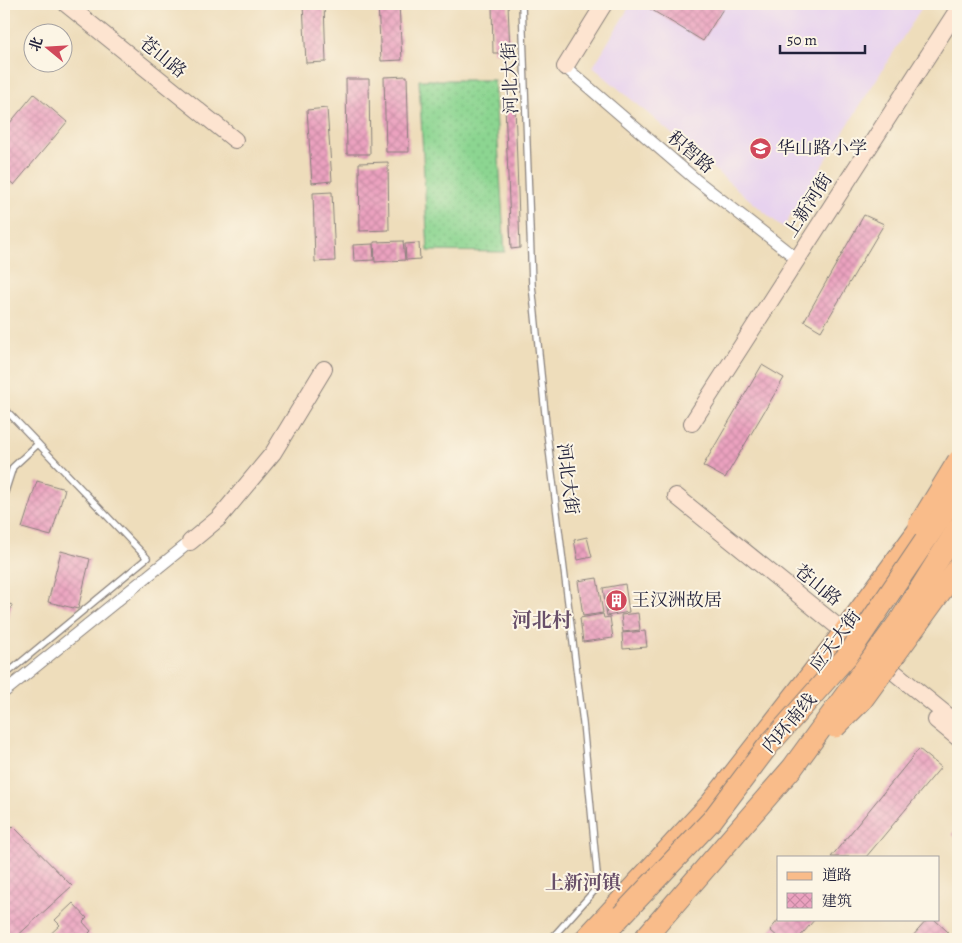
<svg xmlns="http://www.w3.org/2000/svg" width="962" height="943" viewBox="0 0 962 943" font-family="Alegreya,'Noto Serif SC',serif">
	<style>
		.built { fill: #e7d2ef }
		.grass { fill: url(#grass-dots); stroke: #577c66 }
		.building { fill: url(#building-cross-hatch) }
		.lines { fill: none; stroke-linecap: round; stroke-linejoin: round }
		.lane-casing { stroke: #88807b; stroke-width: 8 }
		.street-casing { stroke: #88807b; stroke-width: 13 }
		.secondary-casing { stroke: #88807b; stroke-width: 18 }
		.primary-casing { stroke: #88807b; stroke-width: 21 }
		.highway-casing { stroke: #88807b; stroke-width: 23 }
		.lane { stroke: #fff; stroke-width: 5.5 }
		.street { stroke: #fff; stroke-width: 11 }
		.secondary { stroke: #fde4d0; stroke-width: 16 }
		.primary { stroke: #f9bc8a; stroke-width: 19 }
		.highway { stroke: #f9bc8a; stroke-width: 21 }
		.highway-bridge-casing { stroke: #88807b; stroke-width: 23; stroke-linecap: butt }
		.highway-bridge { stroke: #f9bc8a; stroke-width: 21 }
		.labels { text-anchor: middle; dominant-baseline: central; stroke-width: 4; stroke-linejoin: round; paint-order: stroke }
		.street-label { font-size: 18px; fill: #22223b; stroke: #fcf5e5 }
		.poi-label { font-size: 18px; fill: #22223b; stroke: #fcf5e5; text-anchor: start }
		.neighbourhood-label { font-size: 19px; font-weight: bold; fill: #684f69; stroke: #fcf5e5 }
		.quarter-label { font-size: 20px; font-weight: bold; fill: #684f69; stroke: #fcf5e5 }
	</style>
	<defs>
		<pattern id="grass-dots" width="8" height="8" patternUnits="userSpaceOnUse" patternTransform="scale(1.25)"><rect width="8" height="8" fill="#8cd591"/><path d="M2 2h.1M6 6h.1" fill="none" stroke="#78b77e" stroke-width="1.8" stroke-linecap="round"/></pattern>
		<pattern id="building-cross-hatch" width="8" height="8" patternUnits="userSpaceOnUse" patternTransform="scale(1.25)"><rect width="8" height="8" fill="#eba2bf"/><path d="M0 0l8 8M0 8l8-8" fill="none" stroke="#c98ba5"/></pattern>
	</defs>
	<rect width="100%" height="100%" fill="#fcf5e5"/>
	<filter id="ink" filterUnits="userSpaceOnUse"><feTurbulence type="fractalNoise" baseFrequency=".02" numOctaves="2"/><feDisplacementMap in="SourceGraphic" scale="10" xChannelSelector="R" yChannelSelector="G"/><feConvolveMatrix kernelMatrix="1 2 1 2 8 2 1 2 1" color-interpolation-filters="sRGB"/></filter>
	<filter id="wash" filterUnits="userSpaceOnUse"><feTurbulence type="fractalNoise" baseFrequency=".0096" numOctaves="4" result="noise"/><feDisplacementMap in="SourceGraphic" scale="20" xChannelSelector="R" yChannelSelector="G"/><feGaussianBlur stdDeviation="1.12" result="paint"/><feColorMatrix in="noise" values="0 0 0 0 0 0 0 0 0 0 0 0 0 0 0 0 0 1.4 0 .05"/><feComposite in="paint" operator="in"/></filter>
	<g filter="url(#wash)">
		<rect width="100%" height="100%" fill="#edb"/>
		<!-- built -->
		<polygon class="built" points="631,4 918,4 922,7 783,228 593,67"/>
		<!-- grass -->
		<polygon class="grass" points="419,80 494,80 505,252 428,251"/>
		<g id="blocks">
			<!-- building -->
			<g class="building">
				<polygon points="303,4 324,4 326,62 306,63"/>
				<polygon points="378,4 399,4 402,60 381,61"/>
				<polygon points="492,4 508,4 510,53 493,53"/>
				<polygon points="642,4 726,4 703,41"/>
				<polygon points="407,76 409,152 386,152 384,77"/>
				<polygon points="346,79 369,79 370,154 347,154"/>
				<polygon points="34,94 67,122 14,185 4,176 4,130"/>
				<polygon points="505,105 515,105 520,248 511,249"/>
				<polygon points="327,108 332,181 312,183 307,110"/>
				<polygon points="388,162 389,230 360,231 359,163"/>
				<polygon points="332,192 335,261 315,262 313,193"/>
				<polygon points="864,215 884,224 821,331 804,321"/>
				<polygon points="403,241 405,260 375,262 374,242"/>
				<polygon points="419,243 420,259 406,260 405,244"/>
				<polygon points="373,244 374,260 354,261 353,245"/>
				<polygon points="762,365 784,378 725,478 703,466"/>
				<polygon points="37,481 65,489 51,536 22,528"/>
				<polygon points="587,537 592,557 578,560 574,540"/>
				<polygon points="61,551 90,559 78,609 48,602"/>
				<polygon points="597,578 603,613 583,616 578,581"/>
				<polygon points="625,584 629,612 607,616 603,588"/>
				<polygon points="4,602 12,605 4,629"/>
				<polygon points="638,613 640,630 623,632 621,615"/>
				<polygon points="603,614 604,618 610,617 613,638 583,642 580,618"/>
				<polygon points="645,631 647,647 623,649 622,633"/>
				<polygon points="919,749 941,767 866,857 831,857"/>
				<polygon points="13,826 72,886 14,939 4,939 4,835"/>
				<polygon points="958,828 958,840 952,834"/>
				<polygon points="73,903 87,918 83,922 91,931 89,933 95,939 45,939 60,925 55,920"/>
				<polygon points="779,919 815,919 798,939 780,939 770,930"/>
				<polygon points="928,919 934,919 948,932 942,939 910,939"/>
			</g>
		</g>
	</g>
	<g filter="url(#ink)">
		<use href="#blocks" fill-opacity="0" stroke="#88807b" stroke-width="1"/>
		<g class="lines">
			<defs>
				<g id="lane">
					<polyline points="522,4 532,285 547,433 583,723 598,884 595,890 551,939"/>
					<polyline points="4,408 147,558 4,676"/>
					<polyline points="4,495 13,467 38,444"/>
				</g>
				<g id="street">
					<polyline points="565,67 695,179 797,259"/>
					<polyline points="4,692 190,542"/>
				</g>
				<g id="secondary">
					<polyline points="66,4 235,140"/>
					<polyline points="565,67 604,4"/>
					<polyline points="692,423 958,9"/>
					<polyline points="676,496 853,639"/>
					<polyline points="190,542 219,518 273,453 324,369"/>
					<polyline points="878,659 958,724"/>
					<polyline points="936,720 958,738"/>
				</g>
				<polyline id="primary" points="584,939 710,803 836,641 929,514"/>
				<polyline id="highway" points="600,939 622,915"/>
			</defs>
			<!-- lane casing -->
			<use href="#lane" class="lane-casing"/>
			<!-- street casing -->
			<use href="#street" class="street-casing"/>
			<!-- secondary casing -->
			<use href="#secondary" class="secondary-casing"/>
			<!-- primary casing -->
			<use href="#primary" class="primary-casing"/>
			<!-- highway casing -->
			<use href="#highway" class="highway-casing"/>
			<!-- lane -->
			<use href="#lane" class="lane"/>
			<!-- street -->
			<use href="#street" class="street"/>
			<!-- secondary -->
			<use href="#secondary" class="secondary"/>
			<!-- primary -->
			<use href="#primary" class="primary"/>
			<!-- highway -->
			<use href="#highway" class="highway"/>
			<defs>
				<g id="highway-bridge">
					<polyline points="919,525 958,461"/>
					<polyline points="835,727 862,700 958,568"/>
					<polyline points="622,915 712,820 767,747 848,655 958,492"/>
					<polyline points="644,939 793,767 901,619 958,528"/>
				</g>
			</defs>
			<!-- highway-bridge casing -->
			<use href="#highway-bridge" class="highway-bridge-casing"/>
			<!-- highway-bridge -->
			<use href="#highway-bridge" class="highway-bridge"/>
		</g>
	</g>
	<!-- icons -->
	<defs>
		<symbol id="school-disc" viewBox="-11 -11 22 22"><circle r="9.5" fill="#d1495b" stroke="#fcf5e5"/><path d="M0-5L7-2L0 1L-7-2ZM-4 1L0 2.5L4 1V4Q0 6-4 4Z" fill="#fff"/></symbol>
		<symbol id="building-disc" viewBox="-11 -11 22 22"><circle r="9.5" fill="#d1495b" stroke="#fcf5e5"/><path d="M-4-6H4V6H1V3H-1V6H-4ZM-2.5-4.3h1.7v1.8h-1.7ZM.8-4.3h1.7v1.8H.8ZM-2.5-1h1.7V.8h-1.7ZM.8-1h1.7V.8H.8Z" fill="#fff"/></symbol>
	</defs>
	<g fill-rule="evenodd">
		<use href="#school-disc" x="748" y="136" width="25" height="25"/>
		<use href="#building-disc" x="604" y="588" width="25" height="25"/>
	</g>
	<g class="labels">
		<!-- street labels -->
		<g class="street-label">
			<text transform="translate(163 57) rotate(39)">苍山路</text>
			<text transform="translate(510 78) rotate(-92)">河北大街</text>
			<text transform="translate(691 152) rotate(40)">积智路</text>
			<text transform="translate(808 205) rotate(-57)">上新河街</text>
			<text transform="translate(568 479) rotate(83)">河北大街</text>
			<text transform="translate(818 585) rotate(39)">苍山路</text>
			<text transform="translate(835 641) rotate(-53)">应天大街</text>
			<text transform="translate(789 723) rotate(-49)">内环南线</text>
		</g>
		<!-- poi labels -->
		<g class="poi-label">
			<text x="777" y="148">华山路小学</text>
			<text x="632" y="600">王汉洲故居</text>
		</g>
		<!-- neighbourhood labels -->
		<g class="neighbourhood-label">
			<text x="583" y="883">上新河镇</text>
		</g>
		<!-- quarter labels -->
		<g class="quarter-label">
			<text x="542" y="620">河北村</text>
		</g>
	</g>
	<!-- margin -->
	<rect width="962" height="943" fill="none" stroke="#fcf5e5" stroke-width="20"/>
	<!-- legend -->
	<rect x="777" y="856" width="162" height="65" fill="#fcf5e5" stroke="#a5a1a1"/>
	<rect x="787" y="872" width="25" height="8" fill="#f9bc8a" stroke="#a5a1a1"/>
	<text x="822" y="880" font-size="15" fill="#22223b">道路</text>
	<rect x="787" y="893" width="25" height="15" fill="url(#building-cross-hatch)" stroke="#a5a1a1"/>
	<text x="822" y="906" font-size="15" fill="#22223b">建筑</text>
	<!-- north arrow -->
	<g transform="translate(48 48) rotate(288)"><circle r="24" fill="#fcf5e5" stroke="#a5a1a1"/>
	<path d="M0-4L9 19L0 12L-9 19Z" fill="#d1495b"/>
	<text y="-8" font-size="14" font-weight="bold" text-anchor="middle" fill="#22223b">北</text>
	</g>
	<!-- scale -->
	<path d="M780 45v8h85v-8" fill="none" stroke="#22223b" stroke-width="2.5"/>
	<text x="787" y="45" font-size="15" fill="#22223b" stroke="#fcf5e5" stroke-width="4" paint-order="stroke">50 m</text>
</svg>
